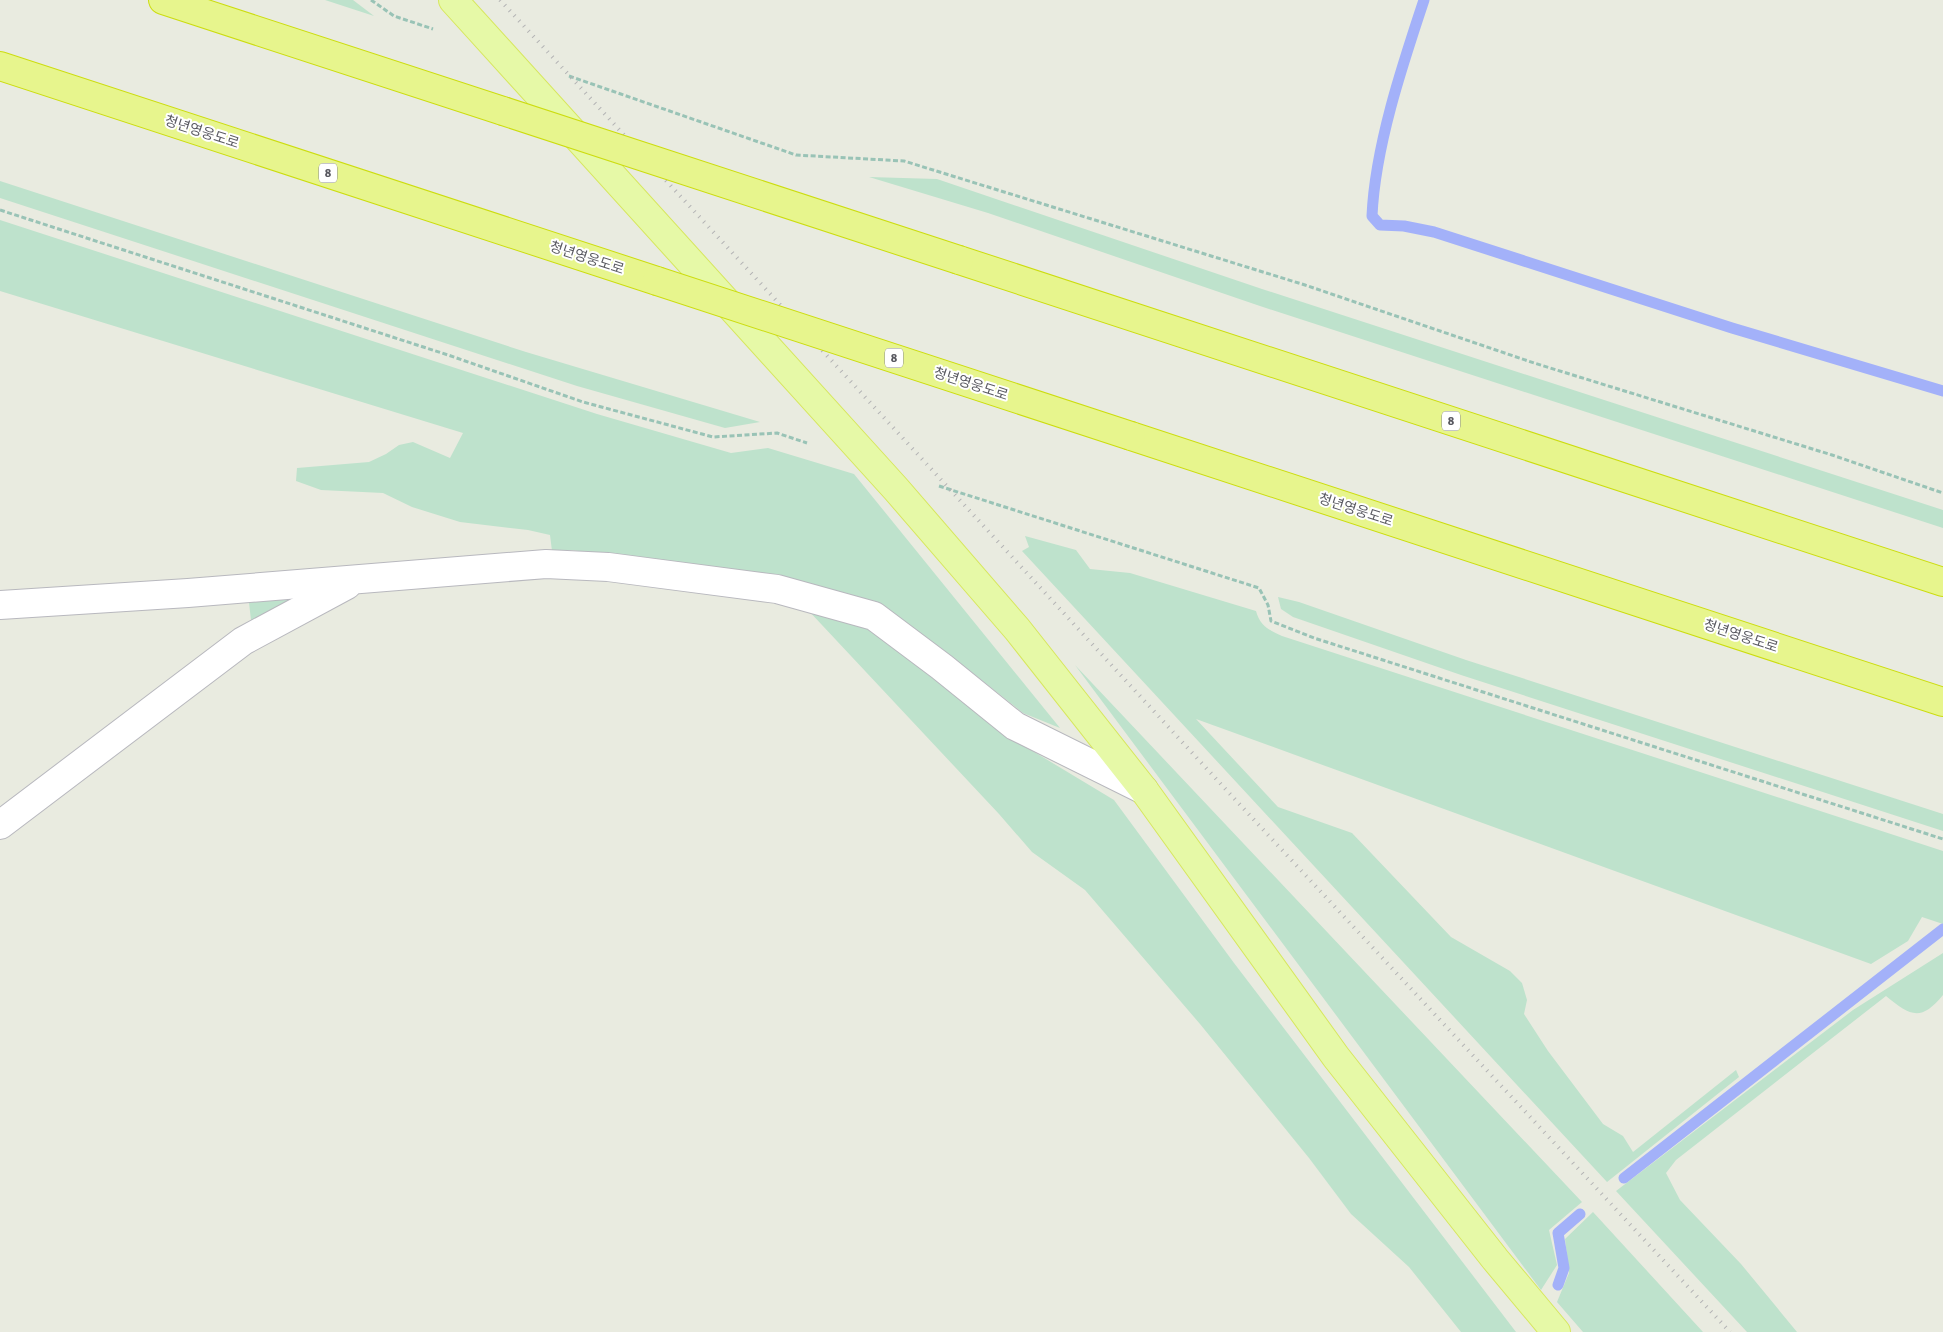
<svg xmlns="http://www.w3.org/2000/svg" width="1943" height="1332" viewBox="0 0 1943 1332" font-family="Signika,'Noto Sans KR',sans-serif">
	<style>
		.green { fill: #bee2cc }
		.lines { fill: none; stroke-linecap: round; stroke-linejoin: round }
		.stream { stroke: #a3b1f9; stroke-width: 11 }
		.minor-casing { stroke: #b8b8be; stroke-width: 30 }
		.major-casing { stroke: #d7e75d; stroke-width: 30 }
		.highway-casing { stroke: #ccdd0f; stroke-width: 30 }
		.path { stroke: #99c3b6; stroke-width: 3; stroke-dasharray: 5 2.5; stroke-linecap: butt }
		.minor { stroke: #fff; stroke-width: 28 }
		.major { stroke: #e6f9a7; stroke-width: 28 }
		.highway { stroke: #e7f58d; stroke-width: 28 }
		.rail { stroke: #b3b3b4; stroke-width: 4; stroke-dasharray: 1 6; stroke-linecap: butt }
		.highway-bridge-casing { stroke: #ccdd0f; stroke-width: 30; stroke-linecap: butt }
		.highway-bridge { stroke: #e7f58d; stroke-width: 28 }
		.labels { text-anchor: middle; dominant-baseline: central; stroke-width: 4; stroke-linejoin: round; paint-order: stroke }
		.shield { fill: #fff; stroke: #8b8b90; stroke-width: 1 }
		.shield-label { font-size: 12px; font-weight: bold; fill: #595960 }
		.street-label { font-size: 14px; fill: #595960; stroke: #fff }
	</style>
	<rect width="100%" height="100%" fill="#e9ebe0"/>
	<!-- green -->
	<g class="green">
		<polygon points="325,0 353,0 374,16"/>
		<polygon points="869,177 937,179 1262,289 1943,510 1943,528 1257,305 988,213"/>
		<polygon points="0,181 526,352 760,422 725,428 577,386 0,198"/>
		<polygon points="0,220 597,414 731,453 768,448 854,474 1060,728 1023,713 941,648 887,611 678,565 572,550 552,551 550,535 528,530 460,522 412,507 383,493 321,490 296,481 297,468 369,462 386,454 399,445 413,442 450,458 463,433 0,291"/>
		<path d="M1025 536 1076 550 1090 569 1130 573 1256 611C1260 626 1269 630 1282 636L1943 851V924L1922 917 1908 941 1871 964 1196 719 1278 807 1352 833 1451 937 1510 971 1522 983 1527 1000 1524 1014 1548 1051 1603 1124 1623 1136 1633 1152 1736 1070 1739 1077 1607 1182 1022 551 1029 547Z"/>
		<polygon points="326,591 239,636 251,620 248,594"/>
		<polygon points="1278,597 1299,602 1466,660 1943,814 1943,831 1461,675 1293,617 1281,609"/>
		<polygon points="807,609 863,624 900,650 1026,747 1114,800 1234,963 1516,1332 1461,1332 1409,1267 1351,1214 1309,1158 1200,1024 1085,890 1032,852 999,814"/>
		<polygon points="1075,665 1582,1202 1549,1230 1557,1265 1541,1290"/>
		<path d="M1943 953V995C1921 1022 1910 1016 1886 996L1676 1160 1666 1173 1680 1200 1741 1264 1797 1332H1747L1616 1191 1853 1010Z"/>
		<polygon points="1593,1212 1703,1332 1583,1332 1557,1302 1569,1273 1565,1239"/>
	</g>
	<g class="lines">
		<!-- stream -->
		<g class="stream">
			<path d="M1424 0C1402 66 1375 147 1372 216L1380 225 1404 226 1434 232 1732 328 1943 391"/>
			<polyline points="1624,1178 1943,929"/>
			<polyline points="1558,1285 1564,1268 1558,1233 1580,1214"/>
		</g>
		<defs>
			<g id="minor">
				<polyline points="0,605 188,593 546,564 608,567 777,589 874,616 942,667 1015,726 1144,790"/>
				<polyline points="0,825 243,641 347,585"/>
			</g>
			<polyline id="major" points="453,0 896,489 1017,629 1144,790 1336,1057 1495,1259 1556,1332"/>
			<g id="highway">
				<polyline points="163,0 503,111"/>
				<polyline points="0,66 657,281"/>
				<polyline points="959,260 1943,582"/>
				<polyline points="1131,436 1943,702"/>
			</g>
		</defs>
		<!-- minor casing -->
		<use href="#minor" class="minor-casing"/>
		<!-- major casing -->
		<use href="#major" class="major-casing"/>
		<!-- highway casing -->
		<use href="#highway" class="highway-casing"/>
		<!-- path -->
		<g class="path">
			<polyline points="371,0 394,16 433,29"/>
			<polyline points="569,76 796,155 904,161 1305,285 1534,363 1832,455 1943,493"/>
			<polyline points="0,210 448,355 583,402 713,437 777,433 807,443"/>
			<polyline points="939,486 1259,588 1268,605 1271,621 1314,638 1943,839"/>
		</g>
		<!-- minor -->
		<use href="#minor" class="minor"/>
		<!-- major -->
		<use href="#major" class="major"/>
		<!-- highway -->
		<use href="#highway" class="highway"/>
		<!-- rail -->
		<polyline class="rail" points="500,0 1230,794 1730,1332"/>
		<defs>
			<g id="highway-bridge">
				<polyline points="503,111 959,260"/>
				<polyline points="657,281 1131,436"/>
			</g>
		</defs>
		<!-- highway-bridge casing -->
		<use href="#highway-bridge" class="highway-bridge-casing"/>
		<!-- highway-bridge -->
		<use href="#highway-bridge" class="highway-bridge"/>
	</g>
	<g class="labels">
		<!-- shield labels -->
		<g class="shield">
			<rect x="319" y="163.5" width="18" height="19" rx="4"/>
			<rect x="885" y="348.5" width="18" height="19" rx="4"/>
			<rect x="1442" y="411.5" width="18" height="19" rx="4"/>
		</g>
		<g class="shield-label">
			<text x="328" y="173">8</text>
			<text x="894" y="358">8</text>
			<text x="1451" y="421">8</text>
		</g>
		<!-- street labels -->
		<g class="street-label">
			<text transform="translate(202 132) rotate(18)">청년영웅도로</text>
			<text transform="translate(587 258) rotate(18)">청년영웅도로</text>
			<text transform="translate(971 384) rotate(18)">청년영웅도로</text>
			<text transform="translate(1356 510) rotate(18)">청년영웅도로</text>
			<text transform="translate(1741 636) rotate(18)">청년영웅도로</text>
		</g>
	</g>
</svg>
